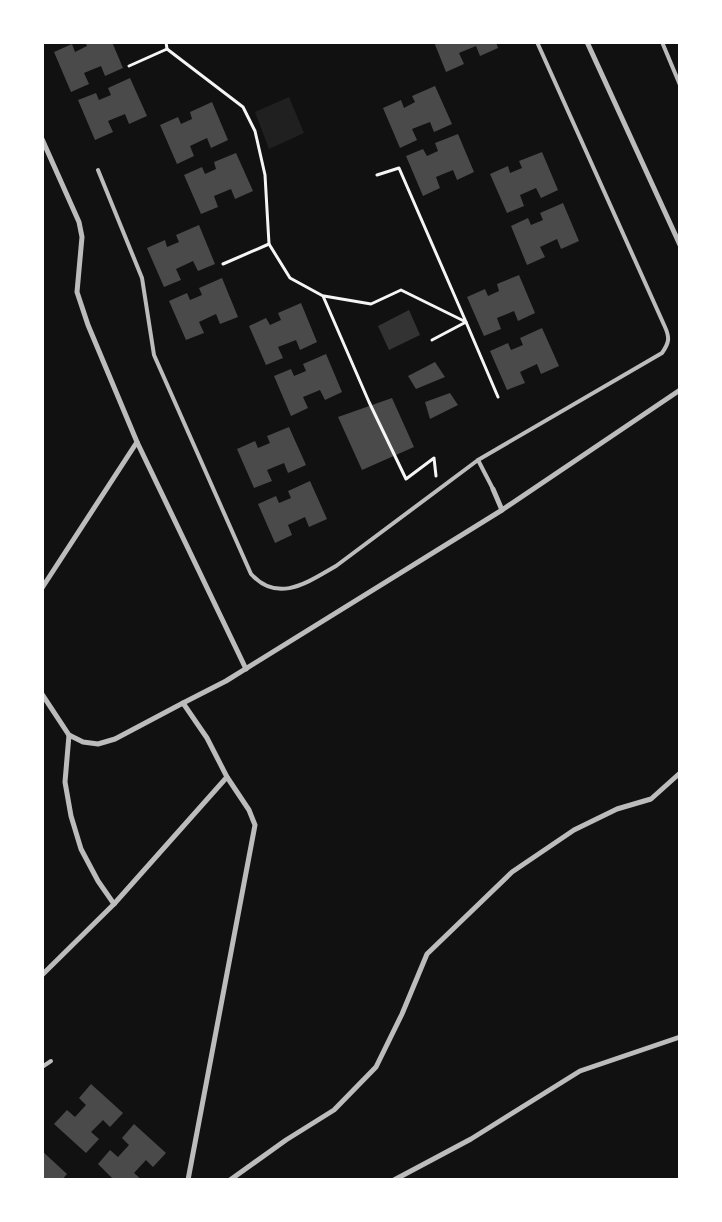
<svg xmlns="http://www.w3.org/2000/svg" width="722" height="1222" viewBox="0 0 722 1222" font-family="'Public Sans',sans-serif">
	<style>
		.green { fill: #202020 }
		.water { fill: #333 }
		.building { fill: #4a4a4a }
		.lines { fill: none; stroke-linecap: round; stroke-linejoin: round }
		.path { stroke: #f5f5f5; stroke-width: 3 }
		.service { stroke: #bcbcbc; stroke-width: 4 }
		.minor { stroke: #bcbcbc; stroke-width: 5 }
	</style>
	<rect width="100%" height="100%" fill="#111"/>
	<!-- green -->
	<polygon class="green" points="289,97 304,133 269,149 255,112"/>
	<!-- water -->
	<polygon class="water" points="409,310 420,335 389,350 378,326"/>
	<!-- building -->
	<g class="building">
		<polygon points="85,42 112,42 123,68 105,76 101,66 84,73 89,84 71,92 54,52 72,44 75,52 87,46"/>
		<polygon points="434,42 496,42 498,48 480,56 476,46 459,53 464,64 446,72"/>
		<polygon points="130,78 147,116 129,124 125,114 108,121 113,132 95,140 78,100 96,93 99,100 111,95 108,88"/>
		<polygon points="435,86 452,124 434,132 430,122 412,129 417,140 400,148 383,108 401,100 404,108 415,102 412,96"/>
		<polygon points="212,102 228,140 211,148 207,138 190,146 194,156 177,164 160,125 178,117 181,124 192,119 190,112"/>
		<polygon points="458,134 474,172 457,180 453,170 436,177 440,188 423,196 406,156 423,149 427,156 438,151 435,143"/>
		<polygon points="542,152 558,190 541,198 536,188 520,195 524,206 507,213 490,174 508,166 510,173 522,168 519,161"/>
		<polygon points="236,153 253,191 235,199 231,189 214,196 218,207 201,214 184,175 202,167 205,174 216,169 214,162"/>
		<polygon points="563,203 579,241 561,249 557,239 540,247 545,257 527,265 511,226 528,218 531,225 543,220 540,213"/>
		<polygon points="199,225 215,264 198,271 193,261 176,269 181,280 164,287 147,248 165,240 167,247 179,242 176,235"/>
		<polygon points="519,275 535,313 518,321 514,311 497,318 501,329 484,336 467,297 485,289 488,296 499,291 497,284"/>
		<polygon points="222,278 238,317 220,324 216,314 199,322 204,333 186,340 169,301 187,293 190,300 202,295 199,288"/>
		<polygon points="301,303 317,342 300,350 296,340 278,347 283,358 266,365 249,326 266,318 270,325 281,320 278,313"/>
		<polygon points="542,328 559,366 541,374 537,364 520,372 525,383 507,390 490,351 508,343 511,350 523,345 520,338"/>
		<polygon points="326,354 342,392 325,400 320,390 303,397 308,408 291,416 274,376 291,369 294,376 306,371 303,364"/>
		<polygon points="435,362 445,377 416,389 408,376"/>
		<polygon points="450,393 458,405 430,419 425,402"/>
		<polygon points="392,398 414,447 362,470 338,417"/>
		<polygon points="289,427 306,465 288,473 284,463 267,470 272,481 254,488 237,449 255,441 258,448 270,443 267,436"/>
		<polygon points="310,481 327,519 309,527 305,517 288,525 292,535 275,543 258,504 276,496 279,503 291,498 288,491"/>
		<polygon points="91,1084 123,1113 110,1127 103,1120 91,1132 99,1139 86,1153 54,1124 67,1110 75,1117 86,1105 79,1098"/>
		<polygon points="134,1124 166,1153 153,1167 146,1160 134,1173 142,1180 114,1180 98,1164 110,1150 118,1157 129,1145 122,1138"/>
		<polygon points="42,1151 67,1174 62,1180 42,1180"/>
	</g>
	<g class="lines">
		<!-- path -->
		<g class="path">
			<polyline points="166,42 167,49"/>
			<polyline points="129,66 167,49 243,107 255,131 265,175 269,244 223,264"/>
			<polyline points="269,244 290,278 323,296 369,402 406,479 434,458 436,476"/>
			<polyline points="324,296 371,304 401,290 466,322 399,168 377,175"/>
			<polyline points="432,340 466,322 498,397"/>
		</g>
		<!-- service -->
		<g class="service">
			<polyline points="662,42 680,85"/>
			<path d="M98 170 142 278 154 355 251 574C278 604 308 582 336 566L478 460 493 489"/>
			<path d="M478 460 662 353C669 343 670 338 665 327L537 42"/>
			<polyline points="42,1067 51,1061"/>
		</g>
		<!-- minor -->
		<g class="minor">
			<polyline points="587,42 680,245"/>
			<polyline points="42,139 79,222 82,237 77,292 88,325 137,442 246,669"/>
			<polyline points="493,489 502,510"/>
			<polyline points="42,588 137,442"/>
			<polyline points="42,694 69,735 83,742 98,744 115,739 183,703"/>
			<polyline points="69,735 65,782 71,816 81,849 98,881 114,904"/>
			<polyline points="42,975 114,904 227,777"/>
			<polyline points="188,1180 255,825 249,810 227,777 207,738 183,703 226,681 502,510 680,390"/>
			<polyline points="230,1180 286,1140 334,1110 376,1067 402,1014 427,954 512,872 574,830 617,809 651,799 680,773"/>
			<polyline points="394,1180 471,1139 580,1071 680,1037"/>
			<polyline points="679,1180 680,1179"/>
		</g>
	</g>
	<!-- border -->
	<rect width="722" height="1222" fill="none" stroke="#ffffff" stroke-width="88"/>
</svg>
